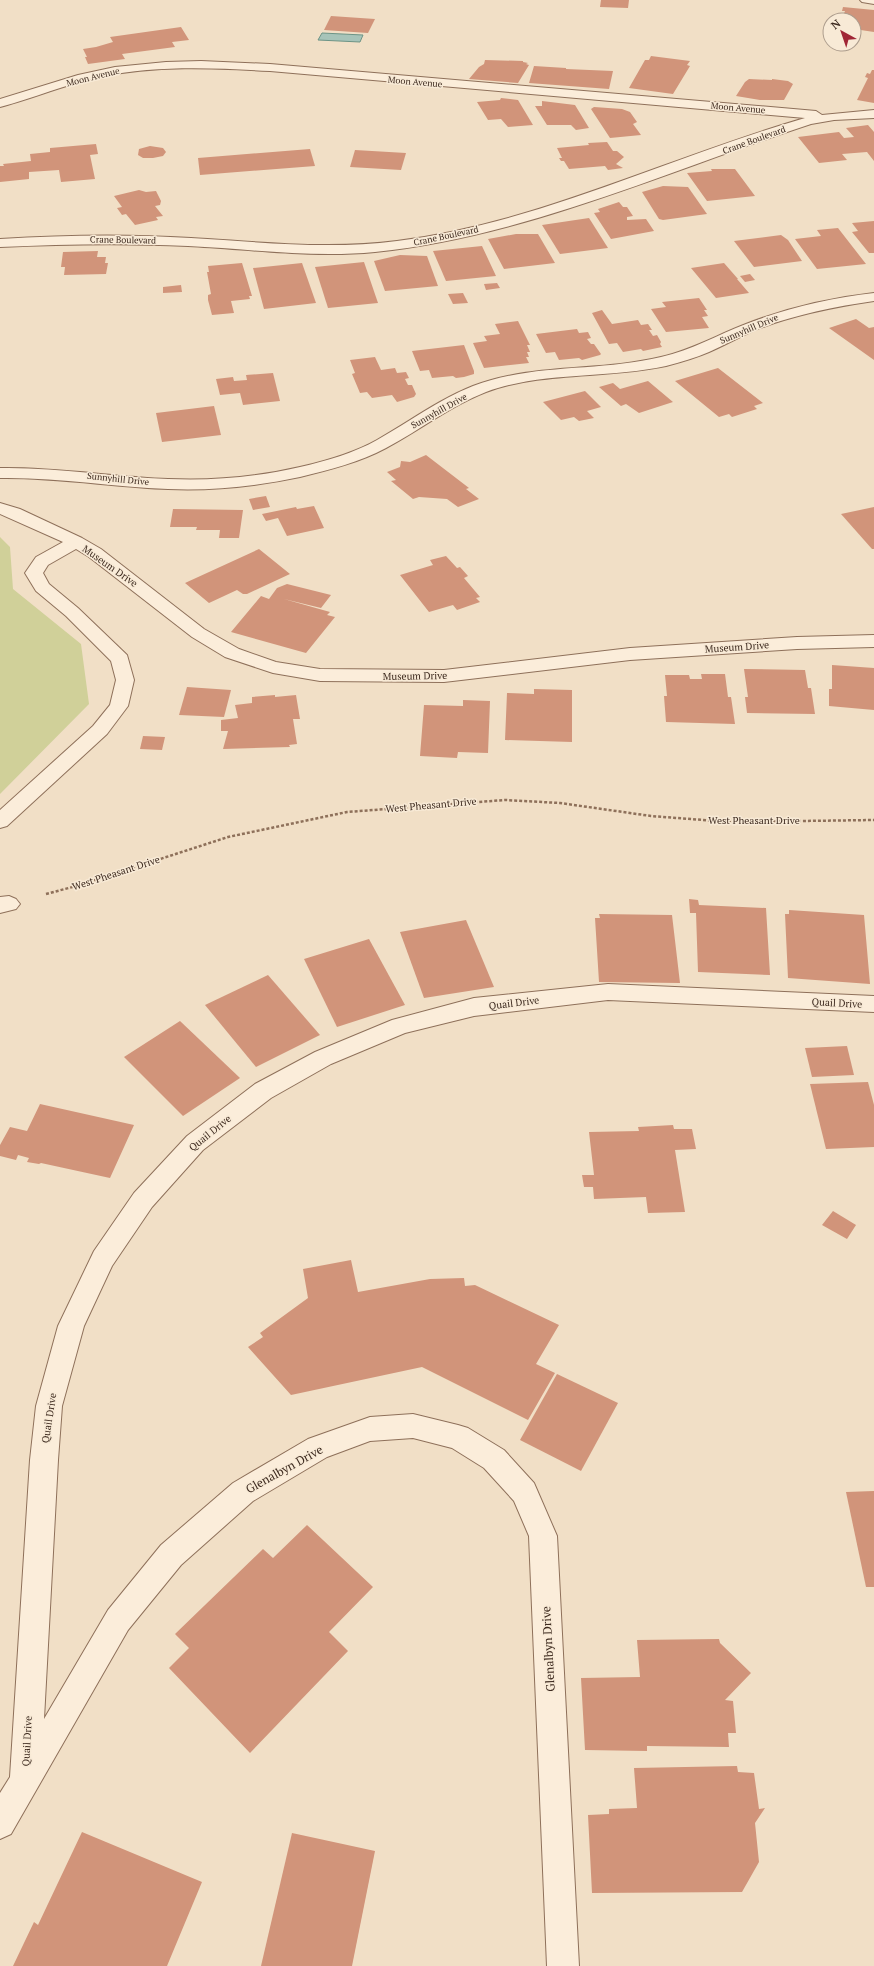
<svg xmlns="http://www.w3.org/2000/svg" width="874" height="1966" viewBox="0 0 874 1966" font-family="'PT Serif',serif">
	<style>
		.green { fill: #d0d099 }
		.water { fill: #a7c4b9; stroke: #6d9486 }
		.building { fill: #d1947a }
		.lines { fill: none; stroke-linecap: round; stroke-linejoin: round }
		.street-casing { stroke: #8e705a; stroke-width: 2 }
		.path { stroke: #8e705a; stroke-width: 2.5; stroke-dasharray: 3 2; stroke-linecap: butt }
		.street { fill: #fbedda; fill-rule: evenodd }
		.labels { text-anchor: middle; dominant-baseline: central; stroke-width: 3; stroke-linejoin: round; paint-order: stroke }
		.far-street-label { font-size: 9px; fill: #3d2a1f; stroke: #f8ead6 }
		.street-label { font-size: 10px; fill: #3d2a1f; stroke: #f8ead6 }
		.near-street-label { font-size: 12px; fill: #3d2a1f; stroke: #f8ead6 }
	</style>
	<rect width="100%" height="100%" fill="#f1dfc6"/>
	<!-- green -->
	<polygon class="green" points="0,537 10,547 13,589 81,644 89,704 0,794"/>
	<!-- water -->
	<polygon class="water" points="322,33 363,35 360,42 318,40"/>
	<!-- building -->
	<g class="building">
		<polygon points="601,0 629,0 628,8 600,7"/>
		<polygon points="843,7 874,10 874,32 854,29 854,20 841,20 845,11 842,11"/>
		<polygon points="331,16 375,19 368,33 324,30"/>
		<polygon points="181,27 189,40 172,42 175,47 122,54 125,59 88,64 85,57 87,57 83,49 96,47 113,42 110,37"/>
		<polygon points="651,56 690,61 687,65 690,66 673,94 629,88 645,60 649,60"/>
		<polygon points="485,60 523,61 523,62 528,63 526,64 529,65 518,83 469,79 479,67 484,64"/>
		<polygon points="534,66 566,68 566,69 613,71 609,89 529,83"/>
		<polygon points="872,70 874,70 874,103 857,100 868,78 865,77 867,73 870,74"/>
		<polygon points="749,79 772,80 772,79 788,81 793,84 784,100 760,100 736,96 745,82"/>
		<polygon points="501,98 518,100 533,125 508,127 501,119 488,120 477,102 500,100"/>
		<polygon points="542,101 575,105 589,128 576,130 571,125 547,125 535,106 542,106"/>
		<polygon points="594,107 622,109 630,112 637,122 633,124 641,135 610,138 591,109"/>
		<polygon points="868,125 874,132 874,161 867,152 842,154 847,160 819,163 798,137 839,132 844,138 854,137 846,128"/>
		<polygon points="607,142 613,151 617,151 624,157 616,164 623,168 608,170 605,166 569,169 564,161 561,161 559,158 562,158 557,148 589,145 588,143"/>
		<polygon points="96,144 98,154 90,155 95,179 61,182 59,170 29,172 29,179 0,182 0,166 4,166 3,164 31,161 30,154 50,152 50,148"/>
		<polygon points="150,146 163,148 166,152 163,156 153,158 143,158 138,155 139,149"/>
		<polygon points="310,149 315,166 200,175 198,158"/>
		<polygon points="355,150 406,153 401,170 350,167"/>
		<polygon points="711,169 735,169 755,196 707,201 687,173 712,171"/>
		<polygon points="663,186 688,187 707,214 663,220 659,219 642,192"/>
		<polygon points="139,190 146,192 156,191 161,201 160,205 155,206 163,216 156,217 158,220 135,225 126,214 122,215 117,208 122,207 114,196"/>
		<polygon points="619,202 623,207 627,207 633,216 627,217 627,220 646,219 654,231 611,239 594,213 600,212 598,209"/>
		<polygon points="589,218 608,248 560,254 542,225"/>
		<polygon points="874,221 874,253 869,253 852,232 858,231 852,223"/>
		<polygon points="838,228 866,264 817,269 795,239 821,236 817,230"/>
		<polygon points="516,234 538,234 555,263 504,269 488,239"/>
		<polygon points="781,235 788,240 802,261 754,267 734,241"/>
		<polygon points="482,246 496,276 446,281 433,251"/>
		<polygon points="98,251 97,257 106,257 105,263 108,263 106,274 64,275 65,267 61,267 63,252"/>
		<polygon points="400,255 427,256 438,286 385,291 374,261"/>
		<polygon points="364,262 378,303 328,308 315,267"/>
		<polygon points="242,263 252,296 249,296 250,299 231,301 234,313 212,315 208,300 208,295 211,294 207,272 209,272 208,266"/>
		<polygon points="302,263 316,303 264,309 253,268"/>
		<polygon points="724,263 738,279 737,279 749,293 716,298 691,268"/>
		<polygon points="750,274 755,280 745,282 740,276"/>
		<polygon points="497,283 500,288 486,290 484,284"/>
		<polygon points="181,285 182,292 163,293 163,287"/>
		<polygon points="463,293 468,303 453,304 448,294"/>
		<polygon points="699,298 707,310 704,310 708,316 702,317 709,328 666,332 651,309 666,307 662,302"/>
		<polygon points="602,310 612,324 638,320 641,325 648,324 652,330 649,330 653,336 657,335 661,342 660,344 662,347 643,351 641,349 623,352 617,343 609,344 592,313"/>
		<polygon points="856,319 869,328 874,327 874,360 829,328"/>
		<polygon points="518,321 530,345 527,345 530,352 527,352 529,357 526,357 529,363 484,368 473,343 487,341 484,336 500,334 495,324"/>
		<polygon points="577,329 579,333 588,332 591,338 587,339 591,344 594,344 601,354 600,355 582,360 579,358 559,360 555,352 546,353 536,334"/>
		<polygon points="464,345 474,371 474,374 464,377 456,378 453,376 432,378 429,370 420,371 412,351"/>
		<polygon points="375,357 381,370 395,368 397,373 406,372 409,378 405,379 408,385 412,385 416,394 414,397 397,402 392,395 372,398 367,392 360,393 352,374 355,373 350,360"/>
		<polygon points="718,368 763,403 754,406 757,409 732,417 729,414 719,417 675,381"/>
		<polygon points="273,373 280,401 243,405 240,393 220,395 216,379 233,377 234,381 247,380 246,375"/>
		<polygon points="648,381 673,402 639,413 626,404 621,406 599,387 613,383 620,389"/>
		<polygon points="585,391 601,407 587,411 594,418 579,421 574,417 561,420 543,402"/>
		<polygon points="214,406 221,435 162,442 156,413"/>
		<polygon points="426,455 469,488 466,489 479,499 458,507 447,499 419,497 413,499 391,481 396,480 387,472 400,467 401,461 410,462"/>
		<polygon points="266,496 270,507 253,510 249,499"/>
		<polygon points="314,506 324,528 287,536 278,518 266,521 262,514 296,507 297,509"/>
		<polygon points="874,507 874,549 872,549 841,514"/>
		<polygon points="173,509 243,510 239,538 219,538 220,530 196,530 197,527 170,527"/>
		<polygon points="259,549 290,574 247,594 243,594 237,590 209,603 185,583"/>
		<polygon points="446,556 457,568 460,567 468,576 464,578 480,597 476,598 480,602 457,610 453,605 429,612 400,575 433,565 430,560"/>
		<polygon points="287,584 331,595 321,608 284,599 330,612 327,615 335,617 306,653 231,632 261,596 269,599 277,588"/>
		<polygon points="832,665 874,668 874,710 829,706 829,689 832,689"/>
		<polygon points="744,669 805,670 808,688 811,688 815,714 747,713 745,697 748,697"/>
		<polygon points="701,674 725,674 728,697 731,697 735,724 666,722 664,696 667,696 665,675 689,675 690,679 702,679"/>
		<polygon points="187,687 231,690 224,717 179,715"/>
		<polygon points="534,689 572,690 572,742 505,740 507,693 534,694"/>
		<polygon points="275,695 275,697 296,695 300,719 293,719 297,744 289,745 290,747 223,749 228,731 221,731 221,720 238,718 235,705 252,703 252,697"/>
		<polygon points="463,700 490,701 488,753 458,752 457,758 420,756 424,705 463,706"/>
		<polygon points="143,736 165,737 162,750 140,749"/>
		<polygon points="689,899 698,900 699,905 766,908 770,975 698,972 696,913 690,913"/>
		<polygon points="789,910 864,915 870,984 788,978 785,914 789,914"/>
		<polygon points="599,914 672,915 680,983 599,982 595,918 600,918"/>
		<polygon points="466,920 494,987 424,998 400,932"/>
		<polygon points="369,939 405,1005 337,1027 304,959"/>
		<polygon points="268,975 320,1035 256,1067 205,1005"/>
		<polygon points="180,1021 240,1078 183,1116 124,1057"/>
		<polygon points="847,1046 854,1075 812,1077 805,1048"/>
		<polygon points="868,1082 874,1105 874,1147 826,1149 810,1084"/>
		<polygon points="40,1104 134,1125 110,1178 41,1163 39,1164 27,1162 29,1158 18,1155 16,1160 0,1156 0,1145 10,1127 27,1131"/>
		<polygon points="673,1125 674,1129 692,1129 696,1149 675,1150 685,1212 648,1213 646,1197 594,1199 593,1187 584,1187 582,1175 594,1175 589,1132 639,1131 638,1127"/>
		<polygon points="833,1211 856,1225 847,1239 822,1225"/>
		<polygon points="351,1260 358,1292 430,1279 464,1278 465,1286 475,1285 559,1325 536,1364 555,1373 528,1420 422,1367 291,1395 248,1347 263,1337 260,1333 308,1298 303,1269"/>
		<polygon points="557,1374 618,1403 581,1471 520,1440"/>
		<polygon points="874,1491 874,1587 866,1587 846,1492"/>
		<polygon points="307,1525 373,1587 329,1632 348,1651 250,1753 169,1668 189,1648 175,1634 263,1549 273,1558"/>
		<polygon points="719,1639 720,1643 751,1673 725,1700 733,1701 736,1733 728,1733 729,1747 647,1746 647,1751 585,1750 581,1678 640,1677 637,1640"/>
		<polygon points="737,1766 738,1772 754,1773 759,1809 765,1808 755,1823 759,1862 742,1892 592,1893 588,1815 609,1814 609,1809 637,1808 634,1768"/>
		<polygon points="82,1832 202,1882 167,1966 13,1966 34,1922 38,1925"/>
		<polygon points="292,1833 375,1851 352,1966 261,1966"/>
	</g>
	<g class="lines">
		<defs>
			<g id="street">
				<polygon points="860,0 874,0 874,4 862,2"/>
				<path d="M201 61 270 64 816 111 822 115 874 110V118L834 120 811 124C667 171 527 236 375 252 313 258 250 249 188 246 125 243 63 244 0 247V239C63 235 127 234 191 238 260 242 328 250 397 241 540 223 669 157 805 118L270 71C213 68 156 65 100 77 66 84 34 98 0 107V99L78 75 115 67 166 62Z"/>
				<path d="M874 293V301C833 307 793 315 755 330 739 337 725 345 709 352 695 358 681 362 666 366 606 379 543 371 486 392 450 406 420 430 386 448 360 462 329 470 300 477 257 486 213 491 168 489 112 487 57 477 0 478V468C57 467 112 477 168 479 213 481 257 477 300 467 326 461 354 453 377 440 409 422 438 400 473 386 533 363 599 372 661 357 692 350 717 335 746 324 787 308 830 298 874 293Z"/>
				<polygon points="0,503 20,509 82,538 101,549 204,629 239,649 276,662 320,669 444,670 630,648 797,637 874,635 874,647 797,649 630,660 444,682 320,681 273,673 225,657 192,637 89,557 76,549 48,565 43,573 49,584 78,608 127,655 134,680 128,706 107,734 7,826 0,828 0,810 93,726 110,705 116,680 111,661 66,616 36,591 25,573 36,557 63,542 0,514"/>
				<polygon points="9,896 16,899 20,904 16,909 0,913 0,897"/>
				<polygon points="608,984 874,996 874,1012 608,1000 474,1016 405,1033 331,1064 271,1098 203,1150 152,1207 112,1266 84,1326 62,1406 58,1460 44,1719 108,1610 161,1545 233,1483 308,1439 370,1417 413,1414 458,1425 468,1428 504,1450 534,1483 557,1536 579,1966 547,1966 529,1536 514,1501 484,1468 452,1448 413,1438 370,1441 327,1457 253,1501 181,1565 128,1630 11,1834 0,1839 0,1793 10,1777 30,1460 36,1406 58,1326 94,1251 134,1193 187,1136 255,1084 315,1052 392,1020 474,998"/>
			</g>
		</defs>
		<!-- street casing -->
		<use href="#street" class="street-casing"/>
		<!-- path -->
		<polyline class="path" points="46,894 80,885 228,837 347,812 505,800 560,803 651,816 729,822 874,820"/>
		<!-- street -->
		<use href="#street" class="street"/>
	</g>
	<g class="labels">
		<!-- far-street labels -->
		<g class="far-street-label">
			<text transform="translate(93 77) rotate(-14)">Moon Avenue</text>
			<text transform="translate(415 82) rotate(5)">Moon Avenue</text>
			<text transform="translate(738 108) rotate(5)">Moon Avenue</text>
			<text transform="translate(754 140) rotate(-20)">Crane Boulevard</text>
			<text transform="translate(446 236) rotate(-12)">Crane Boulevard</text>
			<text transform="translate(123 240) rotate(1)">Crane Boulevard</text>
			<text transform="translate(749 329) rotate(-23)">Sunnyhill Drive</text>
			<text transform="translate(439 411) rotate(-29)">Sunnyhill Drive</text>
			<text transform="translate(118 479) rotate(6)">Sunnyhill Drive</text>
		</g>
		<!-- street labels -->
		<g class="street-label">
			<text transform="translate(110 566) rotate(35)">Museum Drive</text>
			<text transform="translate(737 647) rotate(-4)">Museum Drive</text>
			<text transform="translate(415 676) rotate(-1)">Museum Drive</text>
			<text transform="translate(431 805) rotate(-5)">West Pheasant Drive</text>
			<text x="754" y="820">West Pheasant Drive</text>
			<text transform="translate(116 873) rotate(-18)">West Pheasant Drive</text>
			<text transform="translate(514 1003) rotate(-7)">Quail Drive</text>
			<text transform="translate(837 1003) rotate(3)">Quail Drive</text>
			<text transform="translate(210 1133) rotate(-39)">Quail Drive</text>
			<text transform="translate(49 1418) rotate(-81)">Quail Drive</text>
			<text transform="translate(27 1741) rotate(-87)">Quail Drive</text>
		</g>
		<!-- near-street labels -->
		<g class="near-street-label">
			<text transform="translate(284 1469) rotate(-29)">Glenalbyn Drive</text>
			<text transform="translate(548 1649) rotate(-93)">Glenalbyn Drive</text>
		</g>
	</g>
	<!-- north arrow -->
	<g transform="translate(842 32) rotate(320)"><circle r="19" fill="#f8ead6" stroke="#ad9d8d"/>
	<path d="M0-3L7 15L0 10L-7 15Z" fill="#a02635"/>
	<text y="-6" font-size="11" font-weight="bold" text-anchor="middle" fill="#3d2a1f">N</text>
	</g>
</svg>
